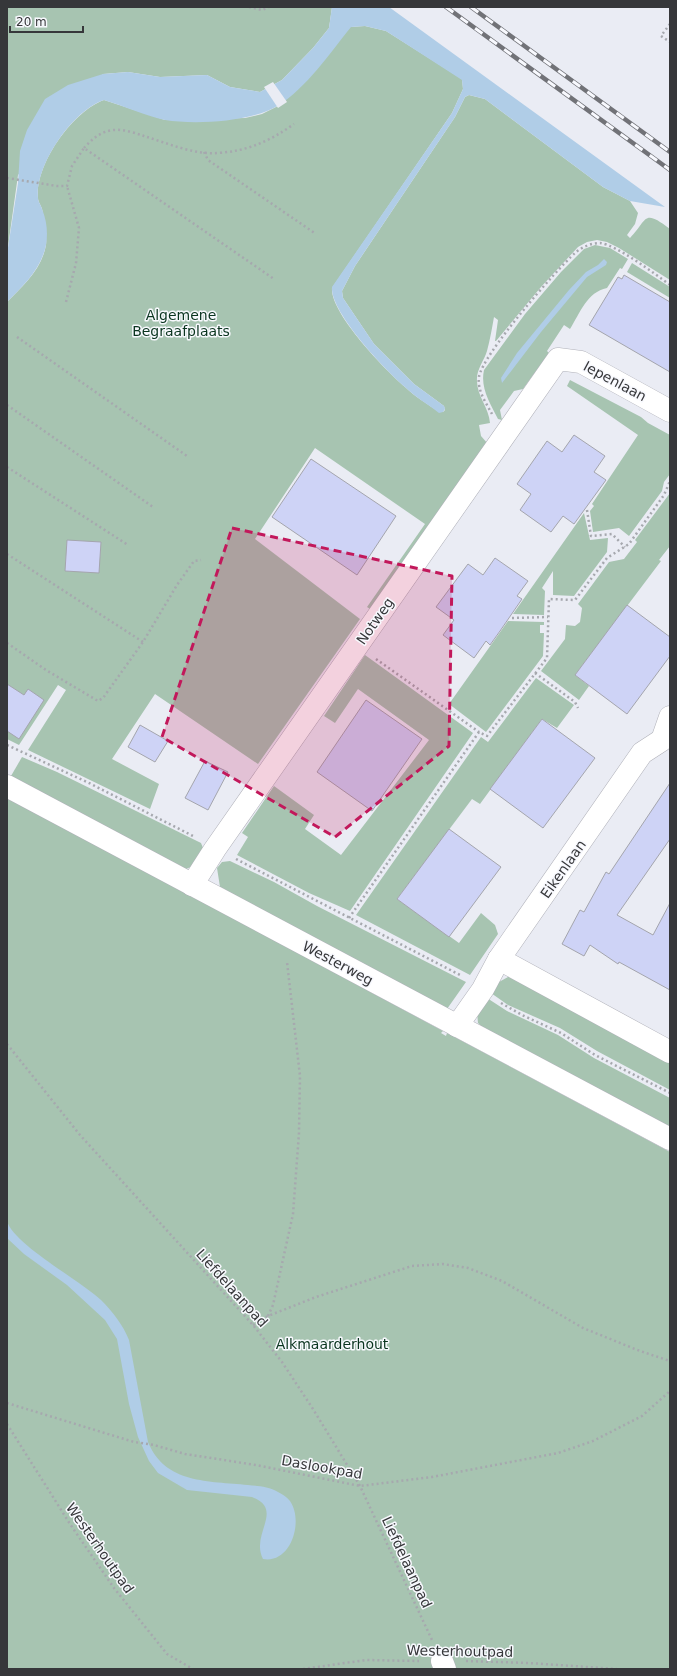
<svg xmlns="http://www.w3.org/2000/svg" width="677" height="1676" viewBox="0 0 677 1676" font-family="'DejaVu Sans',sans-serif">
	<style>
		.green { fill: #a7c4b1 }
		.water { fill: #b0cde7 }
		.pier { fill: #eaecf4 }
		.building { fill: #ced3f6; stroke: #a4a5ad }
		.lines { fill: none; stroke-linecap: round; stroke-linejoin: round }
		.minor-casing { stroke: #b0b1b9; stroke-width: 23 }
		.tertiary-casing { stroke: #b0b1b9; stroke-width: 23 }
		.path { stroke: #a6a8ae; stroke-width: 2.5; stroke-dasharray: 2 3; stroke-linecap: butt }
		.minor { stroke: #fff; stroke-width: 22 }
		.tertiary { stroke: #fff; stroke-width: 22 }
		.rail-casing { stroke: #717277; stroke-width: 4.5 }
		.rail { stroke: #f8f9fe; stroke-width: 3; stroke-dasharray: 9; stroke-linecap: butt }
		.marked { fill: #c2185b; fill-opacity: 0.2; stroke: #c2185b; stroke-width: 3; stroke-dasharray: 8 5; stroke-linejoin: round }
		.labels { text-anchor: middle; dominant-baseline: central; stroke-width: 3; stroke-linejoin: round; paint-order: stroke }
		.park-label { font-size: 14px; fill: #0a351f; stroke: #f8f9fe }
		.street-label { font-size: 14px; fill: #36373a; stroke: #f8f9fe }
	</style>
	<rect width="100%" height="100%" fill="#eaecf4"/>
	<!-- green -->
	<g class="green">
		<polygon points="7,7 332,7 329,28 313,48 282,80 260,92 230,87 207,75 160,77 128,72 103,74 18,175 7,254"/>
		<path d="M365 26 386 31 462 79 463 89 452 113 332 288C330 313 385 370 405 387 415 397 428 404 439 412H443L445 410 444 406 414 384 374 344 343 298 342 291 355 266 455 117 465 97 469 95 485 99 603 187 630 201 638 213 635 224 627 235 630 238C648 220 642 208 670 229V280L619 248 607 242 597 240 587 242 578 247 541 287 496 341H495L498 320 494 317C492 328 490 340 487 351 484 361 476 370 477 381 477 396 489 408 490 423L479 425 481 436 488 444 373 611 367 607 425 524 315 448 255 539 360 619 258 764 155 694 112 759 159 784 150 809 28 750 66 690 58 685 19 745 7 739V302C23 286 42 269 46 245 47 238 44 216 42 209 41 205 38 202 38 198 35 164 73 111 104 100L165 120 245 118 262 114 278 106 302 85 350 27Z"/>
		<path d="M595 245 610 248 628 259 622 269 620 268 607 288C587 292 580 313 570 329L564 325 547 351 549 353 523 389 514 391 500 410 502 420 498 419C490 403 480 388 484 370L525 314 561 272 584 249Z"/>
		<polygon points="632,263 670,287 670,298 627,272"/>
		<polygon points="570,380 641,417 648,423 670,435 670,474 664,482 662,491 629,536 619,528 593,532 590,511 594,506 592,504 638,435 567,386"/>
		<polygon points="670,493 670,546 659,560 661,561 575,675 589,686 579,700 541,671 565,639 566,625 575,626 580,622 582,608 578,604 609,562 624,559 637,542 635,540"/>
		<polygon points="584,513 590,540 608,538 607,552 574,596 553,595 553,571 542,588 545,591 544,615 513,614"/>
		<polygon points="508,621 544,622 544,625 540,625 540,633 544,633 543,656 486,732 449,704"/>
		<polygon points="365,655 473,733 350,911 309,893 237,855 248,837 242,833 274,786 314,815 305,829 341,855 429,740 358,689 335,723 324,716"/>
		<polygon points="536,678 574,705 557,728 542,719 480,804 472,799 397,899 459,943 481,913 495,925 498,934 470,975 356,915 481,737 488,742"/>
		<polygon points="22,757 57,772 201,843 205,853 193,866 186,869 11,776"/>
		<polygon points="7,797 443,1031 441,1033 446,1036 447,1033 670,1152 670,1669 7,1669"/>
		<polygon points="230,861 274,882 317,906 466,982 447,1009 220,887 217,868 222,862"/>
		<polygon points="508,977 512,977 670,1060 670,1090 597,1051 560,1028 508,1005 491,993 499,982"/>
		<polygon points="487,998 507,1011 558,1035 594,1058 670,1098 670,1127 481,1026 478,1023 477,1012"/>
	</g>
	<!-- water -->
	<g class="water">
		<path d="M332 7H389L665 207 630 201 603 187 485 99 469 95 465 97 455 117 355 266 342 291 343 298 374 344 414 384 444 406 445 409 443 412 439 413C428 404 415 397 405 387 385 370 330 312 332 287L452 113 463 89 462 80 386 31 365 26 351 27C331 52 305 89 279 105 253 122 195 125 165 120 146 116 124 106 104 100 73 110 35 165 38 198 38 202 41 205 42 209 47 221 48 233 46 245 41 269 24 285 7 302V254L18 183 20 151 27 130 45 99 68 85 103 74 128 72 160 77 207 75 230 87 260 92 282 80 313 48 329 28Z"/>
		<polygon points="604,259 607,262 606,265 587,277 541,332 502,383 501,378 517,353 569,290 586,272 598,265"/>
		<path d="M7 1221C13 1244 81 1281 101 1300 113 1312 123 1325 129 1340L148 1442C165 1484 209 1481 248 1485 258 1486 269 1487 278 1492 282 1494 287 1497 290 1501 304 1521 291 1564 263 1559 250 1534 285 1510 252 1497L187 1490 158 1473 149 1461 138 1437 129 1404 117 1339 105 1320 67 1285 24 1254 7 1238Z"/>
	</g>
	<!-- pier -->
	<polygon class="pier" points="273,82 287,102 278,108 264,87"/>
	<!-- building -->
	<g class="building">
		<polygon points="624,275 670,302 670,372 589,325 618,277 622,279"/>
		<polygon points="574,435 605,456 594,472 606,480 574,524 563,516 551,532 520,510 531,494 517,484 547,441 562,452"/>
		<polygon points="311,459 396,516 357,575 272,517"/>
		<polygon points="67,540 101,542 99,573 65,571"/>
		<polygon points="495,558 528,581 517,596 522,599 500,631 490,645 486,641 474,658 443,635 454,620 436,607 468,564 483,575"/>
		<polygon points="627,605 670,637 670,656 627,714 575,675"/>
		<polygon points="7,684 24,695 28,689 44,700 19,739 7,731"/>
		<polygon points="366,700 422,739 372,811 317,772"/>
		<polygon points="542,719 595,758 543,828 490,789"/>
		<polygon points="140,725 168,741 155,762 128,747"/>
		<polygon points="205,761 228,772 208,810 185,798"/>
		<polygon points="670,783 670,839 617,915 653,935 670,903 670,990 619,962 618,964 590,945 584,956 562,944 580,910 584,912 606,872 609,874"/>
		<polygon points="449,829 501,867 449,937 397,899"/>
	</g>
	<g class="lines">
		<defs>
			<g id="minor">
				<polyline points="192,885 215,849 558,359 581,362 670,411"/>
				<polyline points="499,959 670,1052"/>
				<polyline points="457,1026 483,989 499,959 642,753 662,740 670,717"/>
				<polyline points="442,1661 445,1669"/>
			</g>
			<polyline id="tertiary" points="7,786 670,1139"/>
		</defs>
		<!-- minor casing -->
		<use href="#minor" class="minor-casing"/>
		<!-- tertiary casing -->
		<use href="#tertiary" class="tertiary-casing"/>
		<!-- path -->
		<g class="path">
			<polyline points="249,7 262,10 269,7"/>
			<polyline points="670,24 661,36 670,42"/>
			<path d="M84 148C92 139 101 131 114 130 124 129 135 133 144 136 167 143 194 155 218 153 248 151 270 141 294 124"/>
			<polyline points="204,152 208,160 316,234"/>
			<polyline points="7,178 57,186 67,186 72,166 84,148 274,279"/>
			<polyline points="66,302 76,263 79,228 67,186"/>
			<polyline points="17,337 187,456"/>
			<polyline points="7,405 153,507"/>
			<path d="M492 414C486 403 477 390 479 377 482 355 556 270 575 253 582 247 591 243 600 243 617 245 655 274 670 285"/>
			<polyline points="7,467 128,545"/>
			<polyline points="587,510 591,536 612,534 625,547"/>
			<polyline points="7,554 143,642"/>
			<polyline points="512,618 548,617"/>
			<polyline points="7,643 46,670 98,701 103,698 143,642 177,585 194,561 201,560"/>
			<polyline points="376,659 479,732"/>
			<polyline points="535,673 575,702 578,708"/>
			<polyline points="7,745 89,783 195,837"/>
			<polyline points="236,859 462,976"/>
			<polyline points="349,918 479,732 487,736 547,658 549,599 575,600 607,558 629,544 664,495 670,481"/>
			<polyline points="501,1003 522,1015 561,1033 595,1055 670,1093"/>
			<polyline points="7,1044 80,1135 253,1325 282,1362 313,1409 360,1486 432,1640"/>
			<polyline points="268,1316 273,1305 293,1214 299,1133 300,1076 287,962"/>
			<polyline points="253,1325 268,1316 316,1297 412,1266 443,1264 468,1268 502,1281 583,1328 640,1351 670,1361"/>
			<polyline points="7,1403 134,1442 154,1445 185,1454 256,1465 360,1486 432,1477 558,1453 593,1441 642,1416 670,1391"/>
			<polyline points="7,1424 70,1524 114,1588 167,1654 193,1669"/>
			<polyline points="466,1661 529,1663 617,1669"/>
			<polyline points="303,1669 366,1660 419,1661"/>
		</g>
		<!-- minor -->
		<use href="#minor" class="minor"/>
		<!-- tertiary -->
		<use href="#tertiary" class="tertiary"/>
		<defs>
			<g id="rail">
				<polyline points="446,7 670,170"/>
				<polyline points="471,7 670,152"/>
			</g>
		</defs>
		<!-- rail casing -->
		<use href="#rail" class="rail-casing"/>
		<!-- rail -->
		<use href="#rail" class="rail"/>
	</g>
	<!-- marked area -->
	<path class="marked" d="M232 528 452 576 449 746 335 837 162 737Z"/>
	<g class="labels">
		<!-- park labels -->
		<g class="park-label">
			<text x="181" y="315">Algemene<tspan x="181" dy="16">Begraafplaats</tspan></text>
			<text x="332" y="1344">Alkmaarderhout</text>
		</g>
		<!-- street labels -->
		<g class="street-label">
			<text transform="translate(615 381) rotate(28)">Iepenlaan</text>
			<text transform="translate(375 621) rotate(-55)">Notweg</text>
			<text transform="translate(563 869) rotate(-55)">Eikenlaan</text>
			<text transform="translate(338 963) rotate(28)">Westerweg</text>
			<text transform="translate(232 1288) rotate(48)">Liefdelaanpad</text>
			<text transform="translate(322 1467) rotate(10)">Daslookpad</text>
			<text transform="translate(100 1548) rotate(55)">Westerhoutpad</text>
			<text transform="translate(407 1562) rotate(65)">Liefdelaanpad</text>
			<text transform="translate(460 1651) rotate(1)">Westerhoutpad</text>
		</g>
	</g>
	<!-- border -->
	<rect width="677" height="1676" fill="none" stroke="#36373a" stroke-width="16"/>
	<!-- scale -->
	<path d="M10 26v6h73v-6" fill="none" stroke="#36373a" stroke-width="2"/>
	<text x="16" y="26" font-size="12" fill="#36373a" stroke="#f8f9fe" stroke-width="3" paint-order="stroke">20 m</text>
</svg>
